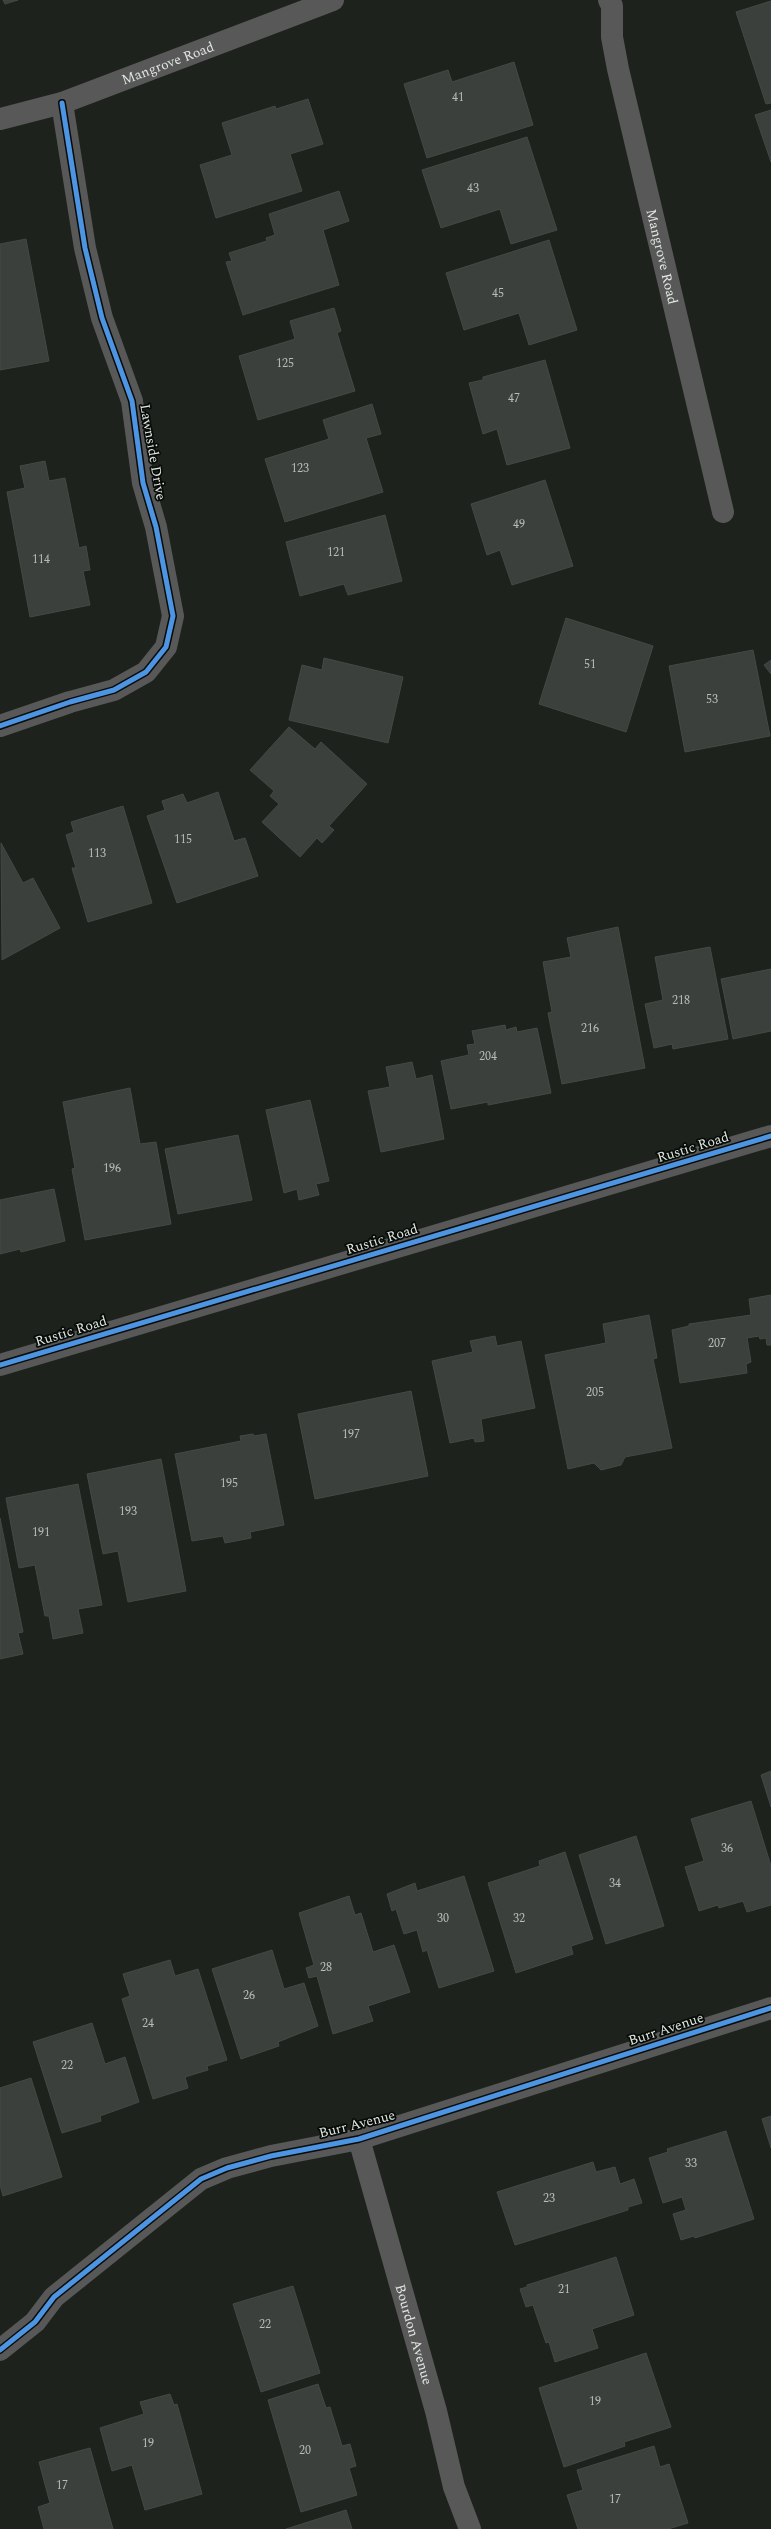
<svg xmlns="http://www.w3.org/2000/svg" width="771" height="2529" viewBox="0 0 771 2529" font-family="Spectral,serif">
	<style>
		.building { fill: #3c403c; stroke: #454945 }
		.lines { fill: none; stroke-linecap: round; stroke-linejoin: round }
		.minor { stroke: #575857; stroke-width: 22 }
		.cycleway-casing { stroke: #080c09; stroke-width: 8 }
		.cycleway { stroke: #4d94e3; stroke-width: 5 }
		.labels { text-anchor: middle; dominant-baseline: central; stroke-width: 3.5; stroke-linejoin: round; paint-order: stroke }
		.number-label { font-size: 12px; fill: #b7bcb7 }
		.street-label { font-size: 14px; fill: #e0e6e0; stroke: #080c09 }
	</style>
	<rect width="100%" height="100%" fill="#1d221d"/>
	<!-- building -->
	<g class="building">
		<polygon points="3,0 18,0 5,4"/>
		<polygon points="771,1 771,103 766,104 736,12"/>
		<polygon points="514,62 533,125 427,158 404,84 448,70 452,82"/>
		<polygon points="308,99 323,144 290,154 302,191 216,218 200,165 232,155 222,123 275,106 276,109"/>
		<polygon points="771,110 771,162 755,115"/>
		<polygon points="527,137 557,230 511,244 500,209 441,228 422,170"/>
		<polygon points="339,191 349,221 323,230 339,285 243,315 226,262 232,261 229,253 267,241 266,238 275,235 269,214"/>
		<polygon points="26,239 49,361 0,370 0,244"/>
		<polygon points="549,240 577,330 529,345 519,313 464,330 446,273"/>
		<polygon points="334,308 341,331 337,333 355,391 258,420 239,356 295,339 290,321"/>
		<polygon points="545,360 570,448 507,465 497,429 483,434 469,383 483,380 483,377"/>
		<polygon points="372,404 381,434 366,438 383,492 285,522 265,459 329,439 323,420"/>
		<polygon points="45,461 49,481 65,478 79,548 86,546 90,570 83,571 90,605 30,617 7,492 25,488 20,466"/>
		<polygon points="545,480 573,566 512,585 500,550 487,555 471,504"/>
		<polygon points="385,515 402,581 348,595 344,584 300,596 286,542"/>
		<polygon points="566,618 653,646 626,732 539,704"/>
		<polygon points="753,650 770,736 685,752 669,666"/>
		<polygon points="324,658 403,677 388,743 289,720 302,665 322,670"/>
		<polygon points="771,660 771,674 764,665"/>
		<polygon points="289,727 315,749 321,742 367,784 329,826 334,830 322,843 317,838 300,857 262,822 279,804 270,796 274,791 250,770"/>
		<polygon points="218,792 234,841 245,838 258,876 177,903 147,816 165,810 162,801 183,794 187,803"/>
		<polygon points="123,806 152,903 88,922 72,868 76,868 66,835 74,832 71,822"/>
		<polygon points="1,843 23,883 33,878 60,928 2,960"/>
		<polygon points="618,927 645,1068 562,1084 548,1013 552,1012 543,962 571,957 567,938"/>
		<polygon points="710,947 728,1039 673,1049 672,1044 654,1048 645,1004 663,1000 655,957"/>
		<polygon points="771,969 771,1031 733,1039 721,979"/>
		<polygon points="505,1025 506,1030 516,1027 517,1032 537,1028 551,1093 488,1105 488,1102 451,1109 441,1061 469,1055 467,1045 475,1044 472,1031"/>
		<polygon points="412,1062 416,1079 432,1075 444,1139 381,1152 368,1091 390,1087 386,1067"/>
		<polygon points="130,1088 140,1144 156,1142 171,1224 85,1240 72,1169 75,1168 63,1102"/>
		<polygon points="310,1100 329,1181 316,1184 319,1195 299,1200 297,1189 284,1193 266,1110"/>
		<polygon points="238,1135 252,1200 178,1214 165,1149"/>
		<polygon points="54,1189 65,1241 21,1252 20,1249 0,1254 0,1200"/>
		<polygon points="771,1295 771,1345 767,1345 766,1338 760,1339 759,1336 747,1338 751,1362 746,1364 747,1373 680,1383 672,1330 689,1326 689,1324 751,1315 749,1299"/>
		<polygon points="649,1315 657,1358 653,1359 672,1448 625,1457 621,1465 601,1470 594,1463 568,1469 545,1355 606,1343 603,1324"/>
		<polygon points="495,1336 497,1346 521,1341 535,1408 481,1419 484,1441 475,1442 474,1438 450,1443 432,1361 473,1352 470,1341"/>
		<polygon points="411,1391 428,1476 315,1499 298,1414"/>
		<polygon points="253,1434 254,1436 266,1434 284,1525 250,1532 251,1538 225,1543 223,1536 192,1541 175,1454 241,1441 240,1436"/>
		<polygon points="161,1459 186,1591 128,1602 118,1551 103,1554 87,1474"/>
		<polygon points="78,1484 102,1605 78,1609 83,1633 53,1639 49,1616 45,1616 35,1565 19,1568 6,1498"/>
		<polygon points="0,1518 23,1632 18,1633 23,1654 0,1659"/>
		<polygon points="771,1771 771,1807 761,1775"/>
		<polygon points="751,1801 771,1866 771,1905 747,1912 743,1901 719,1908 718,1905 699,1911 685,1867 704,1861 691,1819"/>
		<polygon points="636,1836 664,1926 606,1944 579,1855"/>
		<polygon points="565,1852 593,1939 571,1946 573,1954 516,1973 488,1883 540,1866 539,1861"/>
		<polygon points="464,1876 494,1971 439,1988 427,1950 423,1952 417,1930 404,1934 396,1909 392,1911 387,1894 415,1883 417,1891"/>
		<polygon points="349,1896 355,1915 361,1913 373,1952 394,1945 410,1992 368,2006 373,2021 333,2034 317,1976 309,1978 306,1968 314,1965 299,1913"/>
		<polygon points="272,1950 284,1989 304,1983 318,2026 278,2042 279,2046 241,2059 212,1969"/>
		<polygon points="170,1960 175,1976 198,1969 227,2060 207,2066 208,2070 185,2077 188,2088 153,2099 122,1999 130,1996 123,1974"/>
		<polygon points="92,2023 105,2064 125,2057 139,2102 100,2116 101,2121 62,2133 33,2042"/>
		<polygon points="31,2078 62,2177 3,2196 0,2185 0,2088"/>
		<polygon points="771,2116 771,2148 762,2119"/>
		<polygon points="726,2131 754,2219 695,2238 694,2236 681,2240 673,2214 686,2210 682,2197 663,2203 649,2158 668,2152 667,2149"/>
		<polygon points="593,2162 596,2172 615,2167 620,2184 634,2179 642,2203 628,2207 628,2210 515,2245 497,2192"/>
		<polygon points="616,2257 634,2315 592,2329 598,2348 555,2362 549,2342 546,2343 533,2305 526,2307 520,2289 527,2287 527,2285"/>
		<polygon points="293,2286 320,2373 261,2392 233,2304"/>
		<polygon points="646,2353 671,2427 624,2442 625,2446 564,2467 539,2388"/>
		<polygon points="318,2384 326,2408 330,2407 342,2446 350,2444 356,2466 349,2468 357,2495 301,2512 268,2400"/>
		<polygon points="170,2394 174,2405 177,2404 202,2494 145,2510 132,2465 112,2471 100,2428 144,2414 140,2402"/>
		<polygon points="654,2446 660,2467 669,2464 688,2523 668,2529 578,2529 567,2495 583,2490 577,2470"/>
		<polygon points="90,2448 113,2529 44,2529 38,2507 50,2503 39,2462"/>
		<polygon points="346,2510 352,2529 286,2529"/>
	</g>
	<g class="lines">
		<!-- minor -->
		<g class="minor">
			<path id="s1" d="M609 0 612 6V37L618 69 723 512"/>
			<path id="s2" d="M0 119 62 103 333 0"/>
			<polyline points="0,726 70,702 114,690 146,672 166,647 173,616 156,527 143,483 132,401 102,318 85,248 62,103"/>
			<polyline points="0,1365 771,1136"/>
			<path id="s3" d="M359 2139 436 2411 454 2487 470 2529"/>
			<polyline points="0,2350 35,2322 54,2297 201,2179 227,2168 271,2156 359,2139 771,2008"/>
		</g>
		<defs>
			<g id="cycleway">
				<polyline points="0,726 70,702 114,690 146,672 166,647 173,616 156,527 143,483 132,401 102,318 85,248 62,103"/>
				<polyline points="0,1365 771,1136"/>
				<polyline points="0,2350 35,2322 54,2297 201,2179 227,2168 271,2156 359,2139 771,2008"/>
			</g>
		</defs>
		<!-- cycleway casing -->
		<use href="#cycleway" class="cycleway-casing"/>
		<!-- cycleway -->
		<use href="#cycleway" class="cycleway"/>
	</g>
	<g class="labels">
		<!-- number labels -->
		<g class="number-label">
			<text x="458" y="97">41</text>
			<text x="473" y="188">43</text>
			<text x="498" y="293">45</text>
			<text x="285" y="363">125</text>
			<text x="514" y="398">47</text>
			<text x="300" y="468">123</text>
			<text x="519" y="524">49</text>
			<text x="336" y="552">121</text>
			<text x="41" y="559">114</text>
			<text x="590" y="664">51</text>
			<text x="712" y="699">53</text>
			<text x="183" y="839">115</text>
			<text x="97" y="853">113</text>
			<text x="681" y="1000">218</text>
			<text x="590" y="1028">216</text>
			<text x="488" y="1056">204</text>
			<text x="112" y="1168">196</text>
			<text x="717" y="1343">207</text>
			<text x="595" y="1392">205</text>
			<text x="351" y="1434">197</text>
			<text x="229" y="1483">195</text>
			<text x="128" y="1511">193</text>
			<text x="41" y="1532">191</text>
			<text x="727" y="1848">36</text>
			<text x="615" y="1883">34</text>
			<text x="443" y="1918">30</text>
			<text x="519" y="1918">32</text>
			<text x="326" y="1967">28</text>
			<text x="249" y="1995">26</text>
			<text x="148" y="2023">24</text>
			<text x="67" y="2065">22</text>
			<text x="691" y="2163">33</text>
			<text x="549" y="2198">23</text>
			<text x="564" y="2289">21</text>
			<text x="265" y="2324">22</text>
			<text x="595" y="2401">19</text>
			<text x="148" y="2443">19</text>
			<text x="305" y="2450">20</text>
			<text x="62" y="2485">17</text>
			<text x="615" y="2499">17</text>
		</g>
		<!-- street labels -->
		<g class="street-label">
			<text stroke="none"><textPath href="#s2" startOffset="177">Mangrove Road</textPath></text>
			<text stroke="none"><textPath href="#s1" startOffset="263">Mangrove Road</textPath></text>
			<text transform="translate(153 452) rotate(80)">Lawnside Drive</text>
			<text transform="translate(693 1147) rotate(-17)">Rustic Road</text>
			<text transform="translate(382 1239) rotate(-17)">Rustic Road</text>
			<text transform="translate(71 1331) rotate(-17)">Rustic Road</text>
			<text transform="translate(666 2029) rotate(-18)">Burr Avenue</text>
			<text transform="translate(357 2124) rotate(-14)">Burr Avenue</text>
			<text stroke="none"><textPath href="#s3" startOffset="203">Bourdon Avenue</textPath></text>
		</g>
	</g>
</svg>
